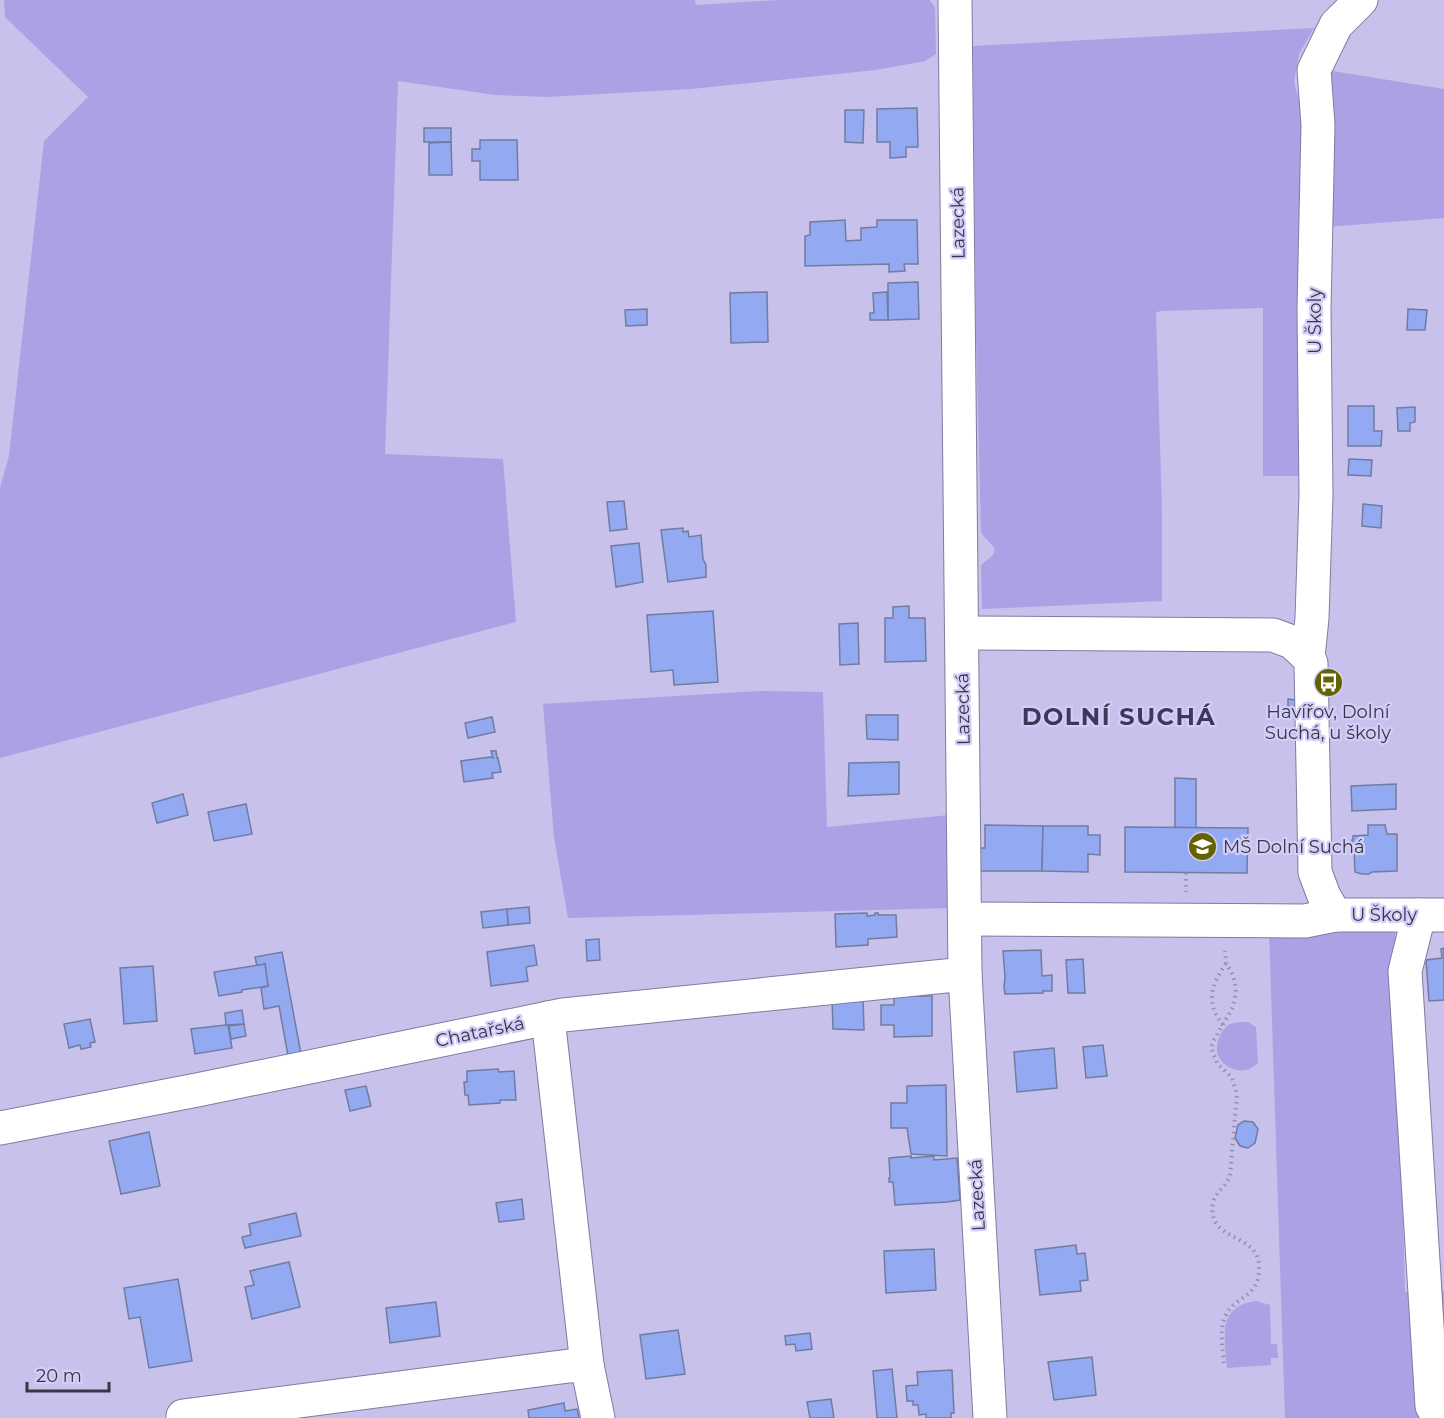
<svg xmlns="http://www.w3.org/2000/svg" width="1444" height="1418" viewBox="0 0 1444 1418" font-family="Montserrat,sans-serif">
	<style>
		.green { fill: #aba1e4 }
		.building { fill: #93a9f1; stroke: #717ca1; stroke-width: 1.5 }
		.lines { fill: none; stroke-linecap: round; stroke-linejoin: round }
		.street-casing { stroke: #807ba1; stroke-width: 35 }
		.path { stroke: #938faf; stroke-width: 4; stroke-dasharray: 1.5 4.5; stroke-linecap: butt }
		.street { stroke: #fff; stroke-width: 33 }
		.labels { text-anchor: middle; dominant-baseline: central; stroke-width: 4.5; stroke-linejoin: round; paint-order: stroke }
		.street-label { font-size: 18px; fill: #383646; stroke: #d3cef8 }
		.poi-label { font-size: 18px; fill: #383646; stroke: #d3cef8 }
		.district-label { font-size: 24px; font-weight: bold; letter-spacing: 1.5px; fill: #3e385a; stroke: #d3cef8 }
	</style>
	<rect width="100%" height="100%" fill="#c7c1eb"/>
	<!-- green -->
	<g class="green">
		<polygon points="4,0 695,0 696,5 778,0 929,0 935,7 936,54 925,61 876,70 691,89 547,97 495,95 398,81 385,454 503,459 516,622 0,758 0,488 9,456 44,141 88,97 5,17"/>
		<path d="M1314 28 1299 54 1294 82 1306 126 1305 476H1263V308L1160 311 1156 313 1162 511V601L982 609 981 565 993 555 995 549C991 543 985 539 981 532L976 333 973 46Z"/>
		<polygon points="1320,69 1444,89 1444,218 1325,227"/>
		<polygon points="760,691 823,692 827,827 949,815 951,908 568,918 554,837 543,704"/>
		<polygon points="1395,926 1405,1292 1444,1291 1444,1418 1285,1418 1269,930"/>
		<path d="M1239 1022H1248L1256 1027 1258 1063C1254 1066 1251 1069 1245 1070 1233 1072 1218 1063 1217 1050 1216 1042 1222 1028 1230 1024 1232 1023 1236 1023 1239 1022Z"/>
		<path d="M1256 1301 1270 1305 1271 1344H1277L1278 1358H1271V1365L1227 1368C1225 1339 1216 1306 1256 1301Z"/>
	</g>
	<!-- building -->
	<g class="building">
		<polygon points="917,108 918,147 906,147 906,157 890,158 890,142 877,142 877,109"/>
		<polygon points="845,110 864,110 863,143 845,142"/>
		<rect x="424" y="128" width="27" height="14"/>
		<polygon points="480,140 517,140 518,180 480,180 480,161 472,161 472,149 480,149"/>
		<polygon points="451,142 452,175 429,175 429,143"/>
		<polygon points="845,220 846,241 861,240 861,228 877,227 877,220 917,220 918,264 904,264 905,271 889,272 889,264 805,266 805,236 810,235 810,222"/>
		<polygon points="918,282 919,319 888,320 888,283"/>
		<polygon points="767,292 768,342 731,343 730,293"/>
		<polygon points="887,292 888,320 870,320 870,313 874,313 873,293"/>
		<polygon points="647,309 647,325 626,326 625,310"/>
		<polygon points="1408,309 1427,310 1425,330 1407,330"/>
		<polygon points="1348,406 1374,406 1374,431 1382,431 1381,446 1348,446"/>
		<polygon points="1415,407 1415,422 1410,423 1410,431 1398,431 1397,408"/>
		<polygon points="1349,459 1372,460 1371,476 1348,475"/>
		<polygon points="624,501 627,529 610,531 607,502"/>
		<polygon points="1363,504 1382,506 1381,528 1362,526"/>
		<polygon points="683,528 683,532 688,531 689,537 701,535 703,559 706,565 706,577 668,582 661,530"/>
		<polygon points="639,543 643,582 616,587 611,546"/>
		<polygon points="909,606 909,618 925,618 926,661 885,662 885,618 893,618 893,607"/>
		<polygon points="713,611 718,682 674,685 673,670 651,672 647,615"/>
		<polygon points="858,623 859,664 840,665 839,624"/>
		<polygon points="1288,699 1295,700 1294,711 1288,711"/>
		<polygon points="866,715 898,715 898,740 867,739"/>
		<polygon points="492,717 495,732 468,738 465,723"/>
		<polygon points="491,751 496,751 497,758 498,758 501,772 492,773 493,778 464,782 461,761 490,757 493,758"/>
		<polygon points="899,762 899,794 848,796 849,763"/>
		<polygon points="1175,778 1196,779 1196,828 1175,828"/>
		<polygon points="1396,784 1396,809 1352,811 1351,786"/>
		<polygon points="183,794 188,815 157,823 152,803"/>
		<polygon points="246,804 252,834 214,841 208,812"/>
		<polygon points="985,825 1043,826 1042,871 979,871 980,848 985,848"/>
		<polygon points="1368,825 1385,825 1387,834 1397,834 1397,871 1372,872 1369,874 1362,874 1355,872 1354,849 1352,849 1352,840 1353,840 1353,836 1368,835"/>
		<polygon points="1043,826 1088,826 1088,835 1100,835 1100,855 1088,854 1088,872 1042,871"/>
		<polygon points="1125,827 1248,828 1247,873 1125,872"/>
		<polygon points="529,907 530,923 508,925 507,909"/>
		<polygon points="507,909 508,925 483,928 481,912"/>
		<polygon points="867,913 867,916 875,915 875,913 878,913 878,915 896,915 897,937 868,939 868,945 836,947 835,914"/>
		<polygon points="599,939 600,960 587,961 586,940"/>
		<polygon points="534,945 537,965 526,967 528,981 491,986 487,952"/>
		<polygon points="1444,948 1444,1000 1429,1001 1426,960 1442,958 1441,949"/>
		<polygon points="1041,950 1042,976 1052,975 1052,991 1043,991 1043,993 1005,994 1004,987 1005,977 1003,951"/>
		<polygon points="282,952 301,1054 288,1056 279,1006 264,1009 261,988 268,986 265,964 257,966 255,957"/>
		<polygon points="1083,959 1085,993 1068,993 1066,960"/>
		<polygon points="265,964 268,986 242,990 242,992 219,996 214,972"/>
		<polygon points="153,966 157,1021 124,1024 120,968"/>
		<polygon points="863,996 864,1030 833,1029 832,998"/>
		<polygon points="894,996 932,996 932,1036 894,1037 894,1025 881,1025 881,1005 894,1005"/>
		<polygon points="242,1010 244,1024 226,1025 225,1013"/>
		<polygon points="90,1019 95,1042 90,1043 91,1047 81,1049 80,1045 69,1048 64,1024"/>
		<polygon points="244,1024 246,1036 231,1039 229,1026"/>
		<polygon points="226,1025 228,1025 232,1048 195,1054 191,1029"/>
		<polygon points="1103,1045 1107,1076 1086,1078 1083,1047"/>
		<polygon points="1054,1048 1057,1088 1017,1092 1014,1052"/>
		<polygon points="498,1069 499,1072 514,1071 516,1100 500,1100 500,1103 469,1105 468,1095 465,1095 464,1082 467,1082 467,1071"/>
		<polygon points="946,1085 947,1156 911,1154 907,1128 891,1128 891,1103 907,1103 907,1086"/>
		<polygon points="366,1086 371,1106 350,1111 345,1090"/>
		<polygon points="1244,1121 1253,1122 1258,1129 1255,1143 1248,1148 1240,1146 1235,1138 1238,1125"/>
		<polygon points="149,1132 160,1186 121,1194 109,1141"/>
		<polygon points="911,1156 911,1158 934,1156 934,1160 957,1158 960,1200 947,1202 895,1205 893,1182 889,1182 889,1178 890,1178 889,1158"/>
		<polygon points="522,1199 524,1219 499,1222 496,1203"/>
		<polygon points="296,1213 301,1236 245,1248 242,1237 251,1235 249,1224"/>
		<polygon points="1076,1245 1077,1254 1085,1253 1088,1280 1080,1281 1081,1291 1040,1295 1035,1250"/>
		<polygon points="934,1249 936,1290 886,1293 884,1251"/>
		<polygon points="289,1262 300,1307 252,1319 245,1287 254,1285 250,1271"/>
		<polygon points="178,1279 192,1361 149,1368 140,1317 129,1319 124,1288"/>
		<polygon points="436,1302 440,1336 390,1343 386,1308"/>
		<polygon points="678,1330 685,1374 646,1379 640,1335"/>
		<polygon points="810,1333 812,1349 796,1351 795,1344 786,1345 785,1336"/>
		<polygon points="1092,1357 1096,1395 1054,1400 1048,1362"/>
		<polygon points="892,1369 897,1418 877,1418 873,1371"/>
		<polygon points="952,1370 954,1413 951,1413 951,1418 926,1418 926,1414 919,1415 918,1405 913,1405 913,1401 907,1401 906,1386 918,1385 917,1372"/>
		<polygon points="831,1399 834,1418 810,1418 807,1402"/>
		<polygon points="564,1403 565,1411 577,1409 579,1418 529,1418 528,1410"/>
	</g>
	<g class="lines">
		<defs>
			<g id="street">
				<polyline points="955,0 965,974 990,1418"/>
				<polyline points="962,633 1273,635 1292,642 1308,657 1311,663 1315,872 1324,896 1335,915 1444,915"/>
				<polyline points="1308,657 1312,618 1316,495 1314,309 1318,125 1314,70 1336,25 1361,0"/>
				<polyline points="1419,915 1405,971 1432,1406 1439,1418"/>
				<polyline points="965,919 1305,921 1335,915"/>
				<polyline points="0,1128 197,1090 563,1015 965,974"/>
				<polyline points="587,1365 598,1418"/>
				<polyline points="183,1416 569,1366 587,1365 548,1018"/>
			</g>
		</defs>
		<!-- street casing -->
		<use href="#street" class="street-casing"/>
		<!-- path -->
		<g class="path">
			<polyline points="1186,873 1186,892"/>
			<path d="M1223 1025C1205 1002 1211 986 1226 963"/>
			<path d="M1224 1363C1223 1349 1219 1331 1225 1317 1234 1295 1261 1299 1259 1265 1257 1232 1206 1242 1213 1203 1215 1192 1227 1186 1230 1176L1237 1094 1232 1078 1217 1063 1211 1047 1214 1040 1233 1007 1235 998 1236 989 1233 975 1226 963 1225 951"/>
		</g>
		<!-- street -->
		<use href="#street" class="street"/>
	</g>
	<!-- icons -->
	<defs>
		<symbol id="bus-disc" viewBox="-11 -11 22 22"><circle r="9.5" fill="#636400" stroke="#d3cef8"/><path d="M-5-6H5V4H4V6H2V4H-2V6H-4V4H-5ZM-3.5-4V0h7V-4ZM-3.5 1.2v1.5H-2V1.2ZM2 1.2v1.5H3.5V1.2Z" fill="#fff"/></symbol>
		<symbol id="school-disc" viewBox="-11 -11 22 22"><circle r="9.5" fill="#636400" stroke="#d3cef8"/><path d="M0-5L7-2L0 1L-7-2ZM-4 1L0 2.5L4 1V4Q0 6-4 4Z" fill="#fff"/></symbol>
	</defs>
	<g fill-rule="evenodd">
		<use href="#bus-disc" x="1312" y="666" width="33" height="33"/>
		<use href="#school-disc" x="1186" y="830" width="33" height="33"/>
	</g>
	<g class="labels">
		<!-- street labels -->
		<g class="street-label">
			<text transform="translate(958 223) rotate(-91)">Lazecká</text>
			<text transform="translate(1315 321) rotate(-90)">U Školy</text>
			<text transform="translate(963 709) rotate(-91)">Lazecká</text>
			<text x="1384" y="915">U Školy</text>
			<text transform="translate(480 1032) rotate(-12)">Chatařská</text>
			<text transform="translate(977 1195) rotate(-93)">Lazecká</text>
		</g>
		<!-- poi labels -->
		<g class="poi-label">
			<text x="1328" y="712">Havířov, Dolní<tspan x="1328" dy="21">Suchá, u školy</tspan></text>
			<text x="1223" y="847" text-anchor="start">MŠ Dolní Suchá</text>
		</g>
		<!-- district labels -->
		<g class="district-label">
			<text x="1119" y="716">DOLNÍ SUCHÁ</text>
		</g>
	</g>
	<!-- scale -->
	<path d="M27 1382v9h82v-9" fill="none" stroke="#383646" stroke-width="3"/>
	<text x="36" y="1382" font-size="18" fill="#383646" stroke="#d3cef8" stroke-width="4.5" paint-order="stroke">20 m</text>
</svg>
